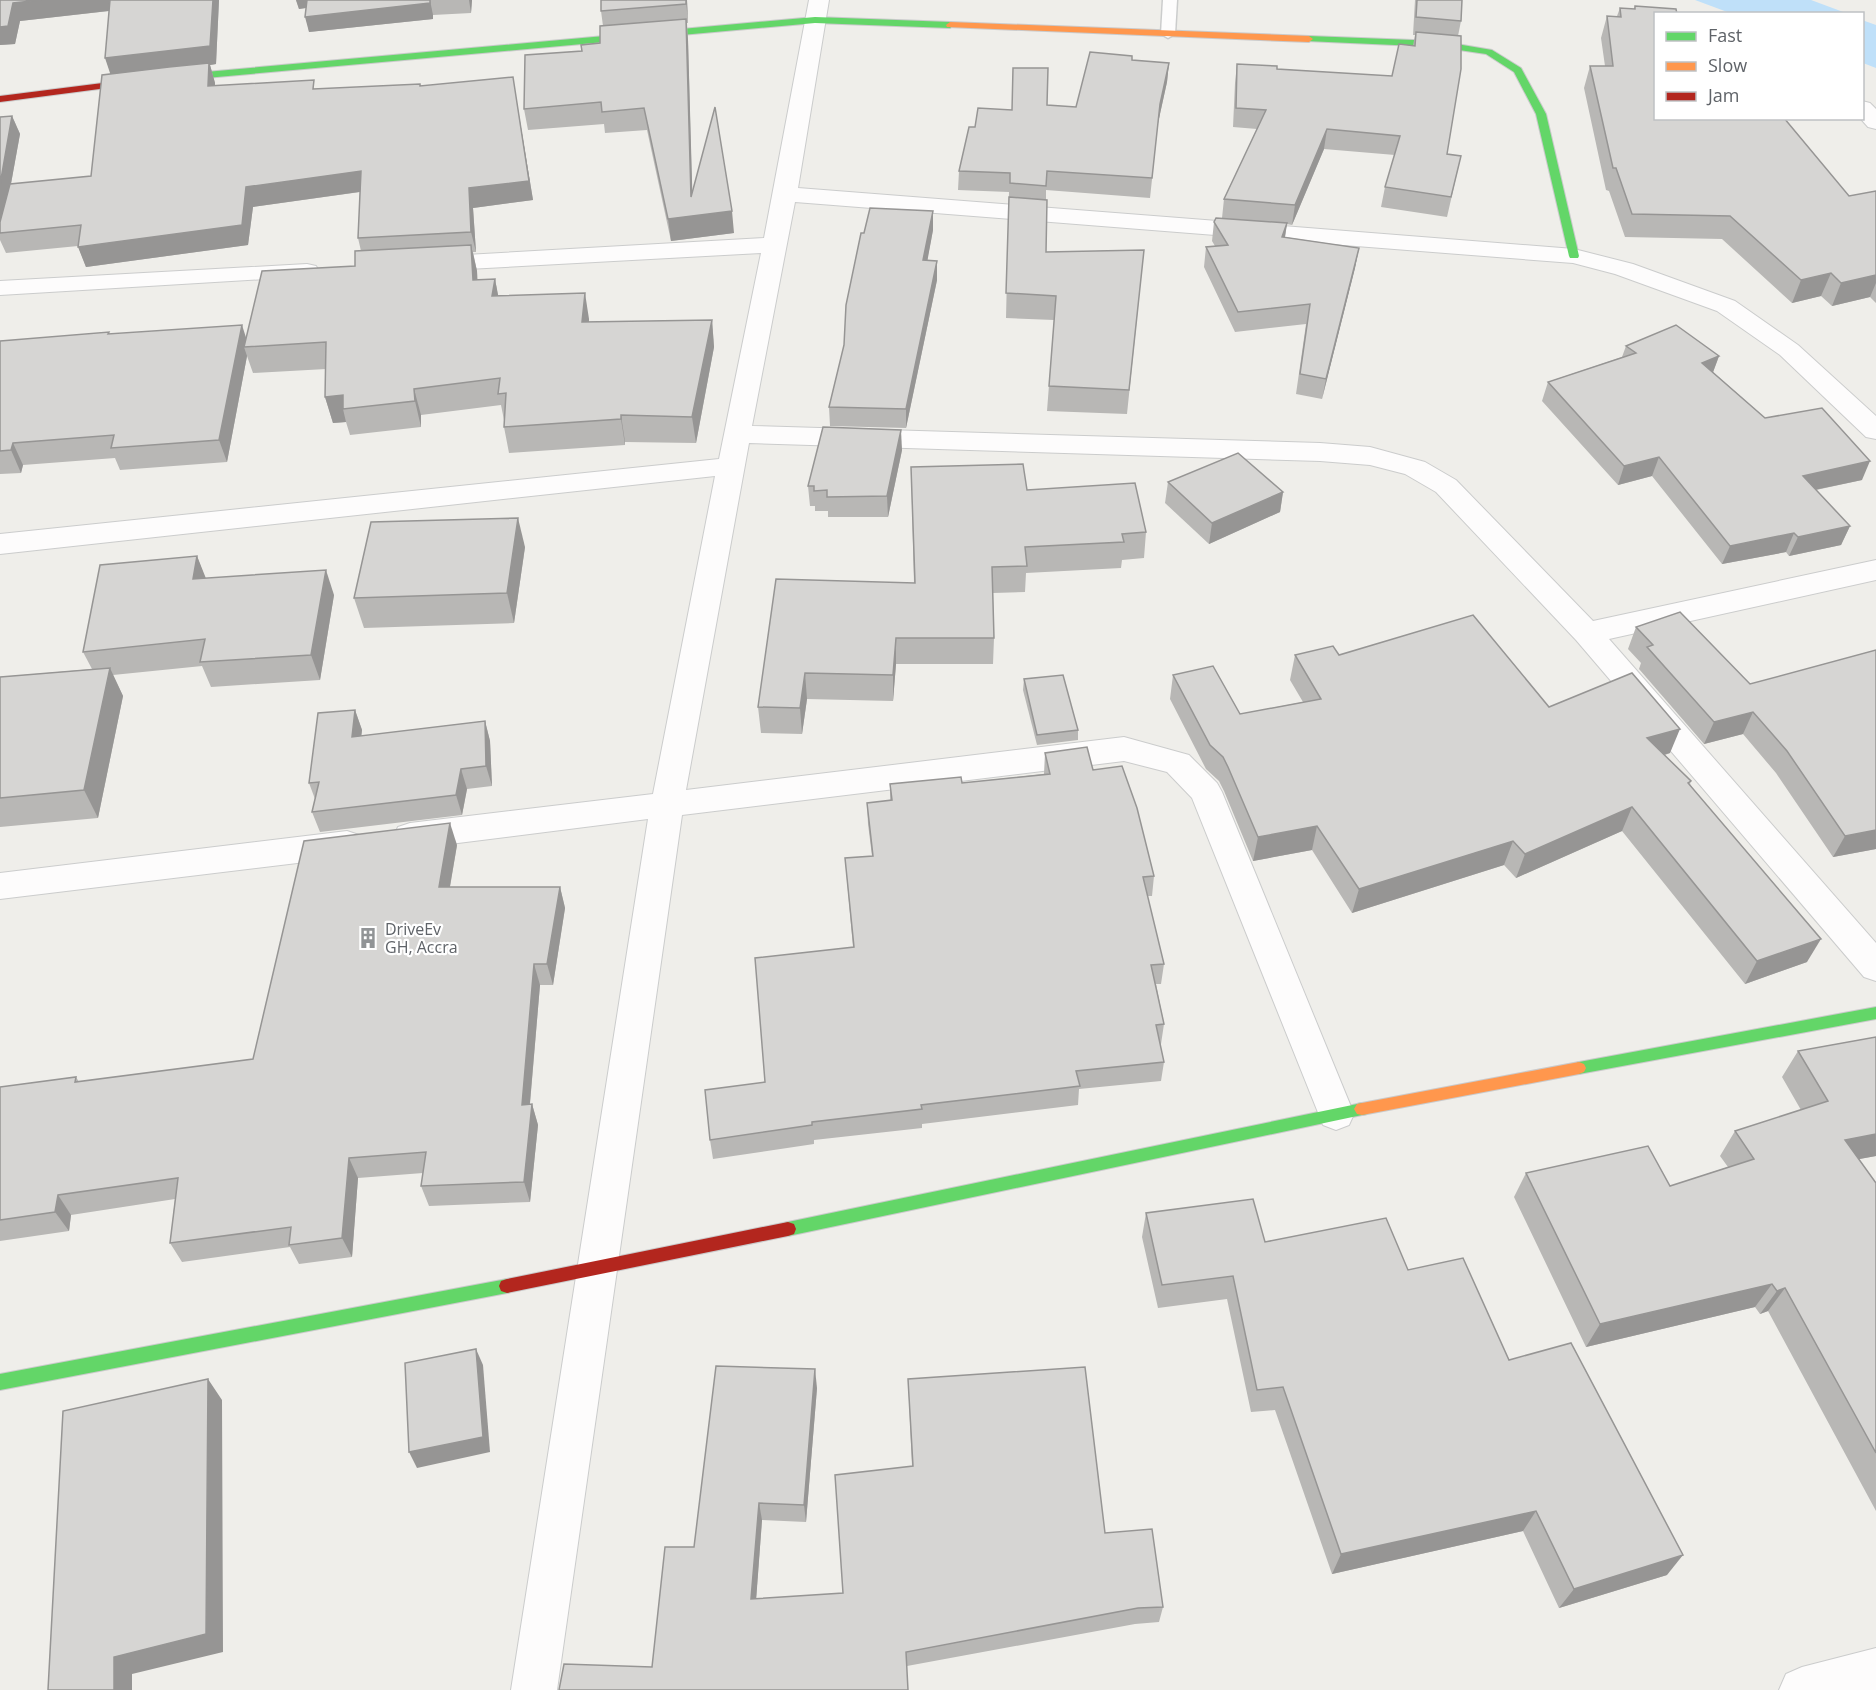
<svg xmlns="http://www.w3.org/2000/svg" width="1876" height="1690" viewBox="0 0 1876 1690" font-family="'Open Sans',sans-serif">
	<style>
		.water { fill: #bfe0f9 }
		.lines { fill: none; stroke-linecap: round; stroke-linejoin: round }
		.lane-casing { stroke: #cbcccc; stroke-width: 3 }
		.street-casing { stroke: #cbcccc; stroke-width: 2 }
		.fast-casing { stroke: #cacacb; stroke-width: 2 }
		.slow-casing { stroke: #cacacb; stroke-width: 2 }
		.jam-casing { stroke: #cacacb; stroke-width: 2 }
		.lane { fill: #fdfcfc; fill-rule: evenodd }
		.street { fill: #fdfcfc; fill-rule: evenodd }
		.fast { fill: #63d668; fill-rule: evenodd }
		.slow { fill: #ff974d; fill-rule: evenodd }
		.jam { fill: #b3261e; fill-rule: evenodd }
		.wall { fill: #b8b7b5 }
		.shaded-wall { fill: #969594 }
		.building { fill: #d6d5d3; stroke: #969594; stroke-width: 1.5 }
		.labels { text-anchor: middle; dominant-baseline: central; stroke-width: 4.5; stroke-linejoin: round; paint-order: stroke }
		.poi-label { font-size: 16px; fill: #5f6368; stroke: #fff; text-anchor: start }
	</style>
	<rect width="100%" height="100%" fill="#efeeea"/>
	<!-- water -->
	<g class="water">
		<polygon points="1695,0 1811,0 1846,13 1730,13"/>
		<polygon points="1862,20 1876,25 1876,68 1863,63"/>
	</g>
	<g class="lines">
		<defs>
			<polygon id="lane" points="1163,0 1177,0 1175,34 1168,38 1161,34"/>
			<g id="street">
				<polygon points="809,0 829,0 798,188 1574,249 1633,264 1735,301 1798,345 1876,416 1876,439 1866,437 1780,355 1717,311 1615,274 1573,263 795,202 752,426 1320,443 1370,447 1425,462 1456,480 1593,621 1876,560 1876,580 1609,639 1876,943 1876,981 1864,977 1576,640 1436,492 1405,474 1370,465 1320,461 749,443 686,790 1124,737 1189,755 1217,783 1222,792 1354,1114 1349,1125 1336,1130 1323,1125 1192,798 1167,772 1124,761 682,815 557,1690 511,1690 648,819 410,849 398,845 394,836 398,827 410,823 653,794 715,476 0,554 0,534 719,459 761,253 430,271 421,269 418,264 421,259 430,257 764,238"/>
				<polygon points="1862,101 1870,103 1876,109 1876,129 1868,127 1860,118 1862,118"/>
				<polygon points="307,264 316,266 319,271 316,276 0,295 0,281"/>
				<polygon points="347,831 359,835 363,844 359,853 347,857 0,899 0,873"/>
				<polygon points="1876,1648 1876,1690 1779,1690 1786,1674 1802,1667"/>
			</g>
			<g id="fast">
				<polygon points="815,17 950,22 954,25 950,28 815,23 150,83 146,80 150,77"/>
				<polygon points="1309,36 1439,41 1492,50 1521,68 1546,114 1579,256 1578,258 1570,258 1569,256 1536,114 1514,72 1486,54 1439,47 1306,41 1305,39"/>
				<polygon points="1876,1007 1876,1019 1579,1074 1574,1072 1572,1068 1574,1064 1579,1062"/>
				<polygon points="1362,1103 1367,1104 1370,1109 1367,1114 1362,1115 788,1236 782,1234 780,1229 782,1224 788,1222"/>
				<polygon points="507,1279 513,1281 515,1286 513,1291 507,1293 0,1390 0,1374"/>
			</g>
			<g id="slow">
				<polygon points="950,22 1309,36 1313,39 1309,42 947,27 946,25"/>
				<polygon points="1579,1062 1584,1064 1586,1068 1584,1072 1579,1074 1362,1115 1357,1114 1354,1109 1357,1104 1362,1103"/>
			</g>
			<g id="jam">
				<polygon points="150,77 154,80 153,82 0,102 0,96"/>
				<polygon points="788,1222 794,1224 796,1229 794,1234 788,1236 507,1293 501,1291 499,1286 501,1281 507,1279"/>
			</g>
		</defs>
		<!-- lane casing -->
		<use href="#lane" class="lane-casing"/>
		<!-- street casing -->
		<use href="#street" class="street-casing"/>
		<!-- fast casing -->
		<use href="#fast" class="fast-casing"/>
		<!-- slow casing -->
		<use href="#slow" class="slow-casing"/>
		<!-- jam casing -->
		<use href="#jam" class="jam-casing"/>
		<!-- lane -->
		<use href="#lane" class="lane"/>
		<!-- street -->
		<use href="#street" class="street"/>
		<!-- fast -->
		<use href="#fast" class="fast"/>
		<!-- slow -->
		<use href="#slow" class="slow"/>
		<!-- jam -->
		<use href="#jam" class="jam"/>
	</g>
	<!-- wall -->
	<g class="wall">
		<polygon points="0,0 219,0 216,64 210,65 215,83 215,86 316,89 420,84 421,86 516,97 533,200 473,208 476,252 473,252 477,271 477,280 495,279 498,296 589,319 589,322 712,320 714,347 696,443 625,442 625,445 509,453 504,427 504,420 501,405 421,415 421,427 350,435 346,422 333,423 325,397 326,369 253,373 247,356 227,462 120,470 115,458 23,465 21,473 0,474 0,341 110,334 246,339 355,266 361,251 358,238 360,192 253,207 248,245 86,267 78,246 6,253 0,240 0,117 12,116 20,134 11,184 91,176 110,74 109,11 20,21 15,44 0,45"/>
		<polygon points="296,0 472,0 471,13 433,15 433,19 309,32 306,8 299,9"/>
		<polygon points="601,0 687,0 688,23 687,23 688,40 692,191 734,233 671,241 647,130 605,133 604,124 528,130 524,109 582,51 600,43 603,26 601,11"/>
		<polygon points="1415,0 1462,0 1461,21 1458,36 1447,154 1461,156 1447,217 1381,207 1385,187 1395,155 1324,149 1292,225 1287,224 1285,237 1359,248 1355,268 1322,399 1296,394 1306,324 1235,332 1204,267 1206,247 1215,246 1212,241 1214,222 1222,218 1224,199 1257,129 1233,127 1235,83 1237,64 1277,69 1392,76 1413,46 1415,35 1413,35"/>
		<polygon points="1635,6 1656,14 1849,196 1876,191 1876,303 1870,297 1832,306 1821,296 1792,303 1722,239 1625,237 1609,191 1606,190 1584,88 1590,66 1605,66 1601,38 1607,16 1617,16 1620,8 1634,9"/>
		<polygon points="1132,60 1169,63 1167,82 1158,123 1150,198 1046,190 1046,252 1144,250 1127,414 1047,411 1054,320 1006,318 1009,192 958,190 959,171 975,127 1012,110 1076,107"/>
		<polygon points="933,211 933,230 927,261 937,261 937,280 906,428 830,426 829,407 844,345 864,233"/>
		<polygon points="1626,346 1719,356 1713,372 1765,418 1862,480 1816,490 1850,526 1841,545 1789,556 1786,552 1722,564 1652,476 1618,485 1542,401 1548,382 1622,357"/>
		<polygon points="902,450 888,517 828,517 828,511 815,511 815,506 810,506 808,486"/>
		<polygon points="911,467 1027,490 1146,532 1144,558 1122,560 1121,568 1026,573 1025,592 993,593 994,638 993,664 896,664 893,701 807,699 802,734 761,733 758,707 914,583"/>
		<polygon points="1168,482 1283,492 1280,512 1209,544 1165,503"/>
		<polygon points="525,547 514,623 364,628 354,598"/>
		<polygon points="197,556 205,578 334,595 320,680 211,687 202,666 113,675 123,696 98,818 0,827 0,677 92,669 83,652"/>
		<polygon points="1636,627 1750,684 1876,650 1876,849 1833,857 1776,773 1743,734 1704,744 1639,669 1641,663 1628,649"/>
		<polygon points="1295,655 1339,655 1549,707 1670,753 1665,755 1691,781 1690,784 1807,962 1745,984 1622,831 1516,878 1504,865 1352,913 1312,850 1253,861 1224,791 1219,781 1206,769 1170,699 1173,675 1240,714 1303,702 1290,680"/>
		<polygon points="1024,679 1078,730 1078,740 1037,745 1023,690"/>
		<polygon points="355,710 362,730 361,736 485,721 490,741 492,786 467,789 462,815 320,832 312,812 315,799 309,783"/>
		<polygon points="1045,753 1093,770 1154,876 1152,896 1147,896 1164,964 1161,984 1156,984 1164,1024 1161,1044 1160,1044 1164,1062 1161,1081 1079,1089 1078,1105 922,1124 922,1128 814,1140 814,1144 713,1159 710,1140 765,1082 853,947 845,858 872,856 868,824 867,803 890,801 890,784 962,783 1044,774"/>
		<polygon points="457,845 450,887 560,887 565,908 553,985 540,985 530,1104 532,1104 538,1125 530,1202 429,1206 421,1186 423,1173 358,1178 352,1257 299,1264 290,1247 182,1262 170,1243 175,1199 71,1215 69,1231 0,1241 0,1087 76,1077 79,1082 253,1059"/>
		<polygon points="1876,1037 1876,1156 1859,1159 1876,1183 1876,1511 1768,1311 1760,1314 1755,1307 1586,1347 1514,1197 1526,1173 1670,1186 1728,1167 1720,1156 1735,1131 1801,1110 1782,1077 1798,1051"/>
		<polygon points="1146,1213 1265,1242 1408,1270 1509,1360 1667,1575 1559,1608 1523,1531 1332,1574 1275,1410 1251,1412 1227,1299 1158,1308 1142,1237"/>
		<polygon points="908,1379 1105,1533 1163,1607 1159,1622 1135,1624 907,1666 652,1667 817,1388 806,1522 762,1520 756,1599 843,1593 912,1466"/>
	</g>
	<!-- shaded-wall -->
	<g class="shaded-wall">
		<polygon points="41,0 114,0 117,10 20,21 15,44 0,45 0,27 13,3"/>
		<polygon points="213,0 219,0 216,64 210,65 215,83 214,106 111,76 105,58"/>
		<polygon points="296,0 310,0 312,7 299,9"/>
		<polygon points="430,0 433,15 433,19 309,32 305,17"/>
		<polygon points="469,0 472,0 471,13"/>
		<polygon points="686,0 687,0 688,23"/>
		<polygon points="686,19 688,40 693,216 732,211 734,233 671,241 668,219 691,197"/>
		<polygon points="1169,63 1167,82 1158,123 1150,198 1160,104"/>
		<polygon points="516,97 533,200 473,208 476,252 471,232 469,188"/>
		<polygon points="12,116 20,134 2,233 0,233 0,185"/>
		<polygon points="1327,129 1324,149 1292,225 1295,205"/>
		<polygon points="361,171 366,191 253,207 248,245 86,267 78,247 246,187"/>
		<polygon points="933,211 933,230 924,279 923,260"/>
		<polygon points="1287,223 1284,243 1282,237"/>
		<polygon points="471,245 477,271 479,306 473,280"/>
		<polygon points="1359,248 1355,268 1322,399 1326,379"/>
		<polygon points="937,261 937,280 906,428 906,409"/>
		<polygon points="1831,273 1821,296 1792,303 1801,280"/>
		<polygon points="1876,275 1876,283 1870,297 1832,306 1841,283"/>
		<polygon points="495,279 500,305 492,296"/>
		<polygon points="585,293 589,319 587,348 582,322"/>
		<polygon points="712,320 714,347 696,443 692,417"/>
		<polygon points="242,325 249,347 244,347 247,356 227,462 219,440"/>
		<polygon points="1719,356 1712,375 1702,363"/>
		<polygon points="414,389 421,415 421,427 415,401"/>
		<polygon points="343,395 343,409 346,422 333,423 325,397"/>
		<polygon points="621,415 625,442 625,445 621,419"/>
		<polygon points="901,430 902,450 888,517 887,496"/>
		<polygon points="13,443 23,465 21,473 11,450"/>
		<polygon points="1659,457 1652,476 1618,485 1624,466"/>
		<polygon points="1870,461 1862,480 1795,494 1803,476"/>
		<polygon points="1283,492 1280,512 1209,544 1212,523"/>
		<polygon points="518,518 525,547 514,623 507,593"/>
		<polygon points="1850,526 1841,545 1789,556 1798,537"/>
		<polygon points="1794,533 1786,552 1722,564 1730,546"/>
		<polygon points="197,556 207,581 193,579"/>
		<polygon points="326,570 334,595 320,680 311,655"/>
		<polygon points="896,638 896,664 893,701 893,675"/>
		<polygon points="110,668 123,696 98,818 84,790"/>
		<polygon points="805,673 807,699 802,734 800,708"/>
		<polygon points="355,710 362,730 359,757 352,737"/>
		<polygon points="1753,712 1743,734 1704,744 1714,722"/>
		<polygon points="485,721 490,741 492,786 486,766"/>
		<polygon points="1680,729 1670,753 1637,762 1647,738"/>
		<polygon points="461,769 467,789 462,815 456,795"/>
		<polygon points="1632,807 1622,831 1516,878 1525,854"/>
		<polygon points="450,823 457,845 446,909 439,887"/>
		<polygon points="1317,826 1312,850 1253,861 1258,837"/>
		<polygon points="1876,830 1876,849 1833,857 1845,836"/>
		<polygon points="1513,841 1504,865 1352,913 1359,889"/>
		<polygon points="560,887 565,908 553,985 547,964"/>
		<polygon points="1821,939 1807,962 1745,984 1757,961"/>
		<polygon points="534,964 540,985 528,1125 522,1105"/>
		<polygon points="532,1104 538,1125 530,1202 524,1182"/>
		<polygon points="1876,1134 1876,1156 1827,1165 1845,1140"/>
		<polygon points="349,1158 358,1178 352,1257 342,1238"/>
		<polygon points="58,1195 71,1215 69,1231 55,1212"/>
		<polygon points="1772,1284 1755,1307 1586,1347 1600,1324"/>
		<polygon points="1785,1288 1768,1311 1760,1314 1777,1291"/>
		<polygon points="476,1349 483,1365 490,1452 417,1468 409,1452"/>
		<polygon points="815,1369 817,1388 806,1522 804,1505"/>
		<polygon points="208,1379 222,1400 223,1652 132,1674 132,1690 114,1690 114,1657"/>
		<polygon points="759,1503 762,1520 755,1615 751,1599"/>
		<polygon points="1536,1511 1523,1531 1332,1574 1341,1554"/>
		<polygon points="1683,1555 1667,1575 1559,1608 1574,1589"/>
	</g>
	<!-- building -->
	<g class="building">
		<polygon points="0,0 41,0 13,3 8,26 0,27"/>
		<polygon points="110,0 213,0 210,46 105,58"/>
		<polygon points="307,0 430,0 430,3 305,17"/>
		<polygon points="601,0 686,0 686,4 601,11"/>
		<polygon points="1417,0 1462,0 1461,21 1416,17"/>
		<polygon points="1635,6 1676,9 1677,14 1656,14 1656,118 1784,118 1849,196 1876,191 1876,275 1841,283 1831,273 1801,280 1730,216 1632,214 1616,168 1613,168 1590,66 1613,66 1607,16 1621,17 1620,8 1635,9"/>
		<polygon points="686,19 691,197 715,107 732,211 668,219 644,108 602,112 601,102 524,109 525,55 582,51 581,45 600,43 600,26"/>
		<polygon points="1416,32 1461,36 1461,69 1447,154 1461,156 1451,197 1385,187 1400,136 1327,129 1295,205 1224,199 1266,110 1236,108 1237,64 1277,66 1277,69 1392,76 1399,44 1415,46"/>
		<polygon points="1090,52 1132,56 1132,60 1169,63 1160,104 1152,178 1047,171 1046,186 1010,183 1010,173 959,171 969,127 975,127 978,108 1012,110 1013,68 1048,68 1047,105 1076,107"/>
		<polygon points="209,63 208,86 314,80 313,89 420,84 420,86 513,77 529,181 469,188 471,232 358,238 361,171 246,187 242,225 78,247 81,225 0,233 0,222 10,184 91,176 102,75 169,67"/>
		<polygon points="12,116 0,185 0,117"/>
		<polygon points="1009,197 1047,200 1046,252 1144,250 1129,390 1049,386 1056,296 1006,293"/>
		<polygon points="870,208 933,211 923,260 937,261 906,409 829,407 844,345 846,305 861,233 864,233"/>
		<polygon points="1216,218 1287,223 1282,237 1359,248 1326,379 1300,374 1310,304 1238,312 1206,247 1228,245 1214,222"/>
		<polygon points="471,245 473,280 495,279 492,296 585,293 582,322 712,320 692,417 621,415 621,419 504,427 506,393 498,394 500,378 414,389 415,401 343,409 343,395 325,397 326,342 244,347 262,271 355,266 355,251"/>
		<polygon points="242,325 219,440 111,448 114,435 13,443 11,450 0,451 0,341 109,332 108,334"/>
		<polygon points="1676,325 1719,356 1702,363 1765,418 1822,408 1870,461 1803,476 1850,526 1798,537 1794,533 1730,546 1659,457 1624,466 1548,382 1636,353 1626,346"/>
		<polygon points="823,427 901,430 887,496 827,497 827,490 814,491 814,486 808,486"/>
		<polygon points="1238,453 1283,492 1212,523 1168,482"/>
		<polygon points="1023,464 1027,490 1135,483 1146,532 1122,534 1124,542 1025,547 1027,566 992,567 994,638 896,638 893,675 805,673 800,708 758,707 776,579 915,583 911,467"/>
		<polygon points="518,518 507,593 354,598 371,522"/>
		<polygon points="197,556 193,579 326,570 311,655 200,662 205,639 83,652 100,565"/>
		<polygon points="1680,612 1750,684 1876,650 1876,830 1845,836 1787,751 1753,712 1714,722 1647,647 1653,645 1636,627"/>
		<polygon points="1473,615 1549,707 1632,673 1680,729 1647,738 1691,781 1688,783 1821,939 1757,961 1632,807 1525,854 1513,841 1359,889 1317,826 1258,837 1228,767 1223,757 1210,745 1173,675 1213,666 1240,714 1321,699 1295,655 1333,646 1339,655"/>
		<polygon points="110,668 84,790 0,798 0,677"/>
		<polygon points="1063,675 1078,730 1037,735 1024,679"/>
		<polygon points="355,710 352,737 485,721 486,766 461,769 456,795 312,812 319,782 309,783 318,713"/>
		<polygon points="1087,747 1093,770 1122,766 1137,808 1154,876 1143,877 1164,964 1151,965 1164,1024 1156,1025 1164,1062 1076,1071 1080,1086 921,1105 922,1109 812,1122 812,1125 710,1140 705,1090 765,1082 755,958 854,947 845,858 873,856 867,803 892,800 890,784 961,777 962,783 1050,774 1045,753"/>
		<polygon points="450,823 439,887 560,887 547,964 534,964 522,1105 532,1104 524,1182 421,1186 426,1152 349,1158 342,1238 289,1245 291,1227 170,1243 178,1178 58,1195 55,1212 0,1220 0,1087 76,1077 75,1082 253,1059 304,841"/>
		<polygon points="1876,1037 1876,1134 1845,1140 1876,1183 1876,1453 1785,1288 1777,1291 1772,1284 1600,1324 1526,1173 1648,1146 1670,1186 1754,1159 1735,1131 1828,1101 1798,1051"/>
		<polygon points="1253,1199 1265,1242 1386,1218 1408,1270 1463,1258 1509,1360 1571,1343 1683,1555 1574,1589 1536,1511 1341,1554 1283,1387 1257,1390 1233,1276 1162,1285 1146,1213"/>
		<polygon points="476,1349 483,1437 409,1452 405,1363"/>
		<polygon points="716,1366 815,1369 804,1505 759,1503 751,1599 843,1593 835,1475 913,1466 908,1379 1085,1367 1105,1533 1152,1529 1163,1607 1138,1608 906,1652 908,1690 559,1690 564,1664 652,1667 665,1547 694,1547"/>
		<polygon points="208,1379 206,1634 114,1657 114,1690 48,1690 63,1411"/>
	</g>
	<!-- icons -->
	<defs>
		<symbol id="building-bare" viewBox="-9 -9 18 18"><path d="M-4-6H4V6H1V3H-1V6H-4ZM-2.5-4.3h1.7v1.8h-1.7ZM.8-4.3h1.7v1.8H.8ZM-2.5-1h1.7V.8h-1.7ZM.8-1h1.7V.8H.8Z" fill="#919496" stroke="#fff" stroke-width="2.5" paint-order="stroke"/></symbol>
	</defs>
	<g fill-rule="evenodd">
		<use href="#building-bare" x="353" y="923" width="30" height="30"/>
	</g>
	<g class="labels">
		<!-- poi labels -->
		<g class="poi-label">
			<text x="385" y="929">DriveEv<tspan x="385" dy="18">GH, Accra</tspan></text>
		</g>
	</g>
	<!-- legend -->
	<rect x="1654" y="12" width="210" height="108" fill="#ffffff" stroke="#bfc1c3" stroke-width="1.5"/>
	<rect x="1666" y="32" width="30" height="9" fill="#63d668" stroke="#bfc1c3" stroke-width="1.5"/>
	<text x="1708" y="42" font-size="18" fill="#5f6368">Fast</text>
	<rect x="1666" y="62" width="30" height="9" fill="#ff974d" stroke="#bfc1c3" stroke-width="1.5"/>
	<text x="1708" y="72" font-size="18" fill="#5f6368">Slow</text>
	<rect x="1666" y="92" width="30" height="9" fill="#b3261e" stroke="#bfc1c3" stroke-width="1.5"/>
	<text x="1708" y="102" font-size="18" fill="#5f6368">Jam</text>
</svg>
